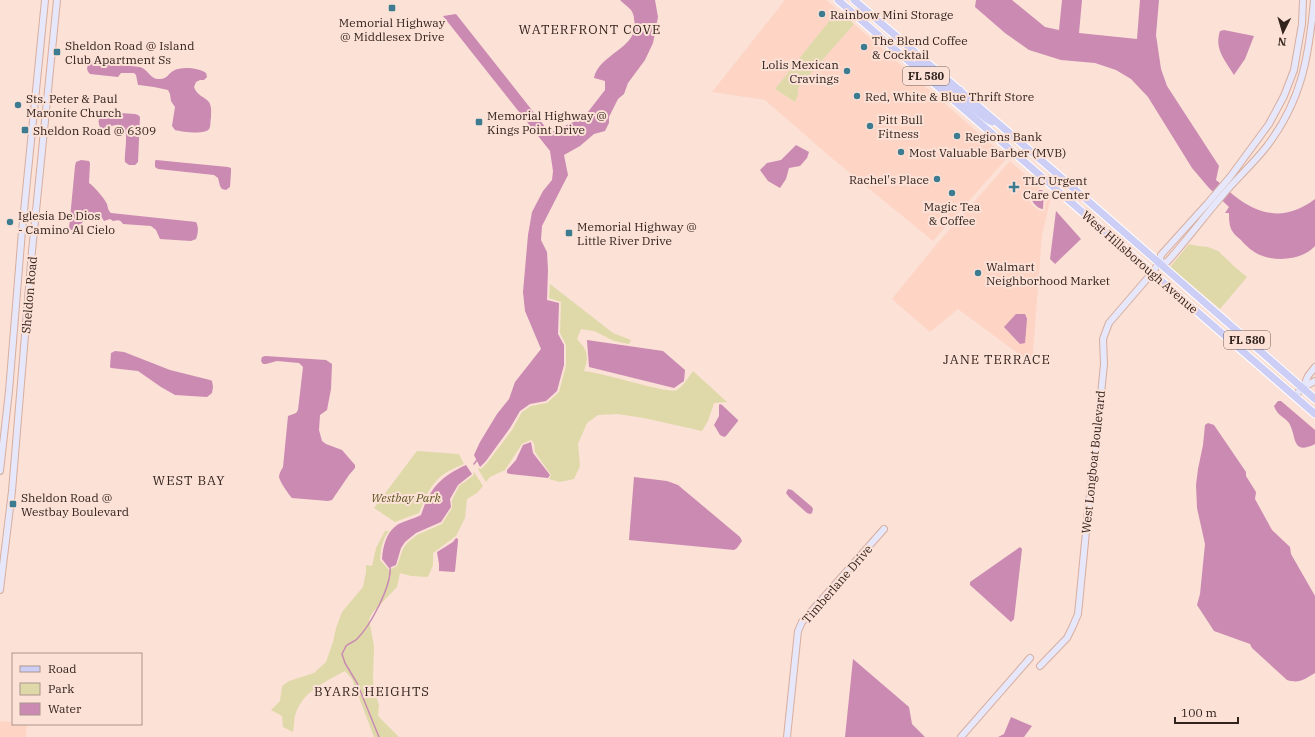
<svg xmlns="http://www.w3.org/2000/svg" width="1315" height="737" viewBox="0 0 1315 737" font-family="'IBM Plex Serif',serif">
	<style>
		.built { fill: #fed4c5 }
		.green { fill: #dfd9a9 }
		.water { fill: #ca8ab2 }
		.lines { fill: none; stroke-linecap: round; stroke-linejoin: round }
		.stream { stroke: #ca8ab2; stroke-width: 1.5 }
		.secondary-casing { stroke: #d8ae9e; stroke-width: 8 }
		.primary-casing { stroke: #fff; stroke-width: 9 }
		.secondary { stroke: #e6e7fa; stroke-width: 6 }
		.primary { stroke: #cdcef5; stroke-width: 7 }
		.poi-dot { fill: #3d7c90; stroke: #fce1d7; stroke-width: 1.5 }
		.labels { text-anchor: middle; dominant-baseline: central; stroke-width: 4; stroke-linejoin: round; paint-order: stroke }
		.shield { fill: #fce1d7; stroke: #6f5c55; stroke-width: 1 }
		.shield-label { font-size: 11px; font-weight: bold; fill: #33231d }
		.poi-label { font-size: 12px; fill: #33231d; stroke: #fce1d7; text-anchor: start }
		.street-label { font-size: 12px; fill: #33231d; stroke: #fce1d7 }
		.park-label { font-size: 12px; font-style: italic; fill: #5d5620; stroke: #fce1d7 }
		.neighbourhood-label { font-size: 13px; letter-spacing: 1px; fill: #33231d; stroke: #fce1d7 }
	</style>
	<rect width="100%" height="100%" fill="#fce1d7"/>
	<!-- built -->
	<g class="built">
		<polygon points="785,0 826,0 838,10 775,89 795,102 798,95 798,88 854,24 1007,158 933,241 828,155 765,100 712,92"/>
		<polygon points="1010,161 1040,188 1030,197 1030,201 1032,205 1040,211 1044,211 1045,208 1046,193 1051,197 1042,235 1032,364 958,309 930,332 892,299 935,246"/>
		<polygon points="0,721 13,722 13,724 27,724 26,737 0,737"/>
	</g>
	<!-- green -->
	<g class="green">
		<polygon points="838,10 854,24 798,88 798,95 795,102 775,89"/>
		<polygon points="1189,244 1198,246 1208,247 1218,251 1236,268 1247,277 1220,309 1170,267"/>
		<path d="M550 284 613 333 631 340 629 344 614 341 594 331 581 329 577 339C588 351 589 356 584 371 592 372 601 374 608 376 620 378 670 394 677 390 684 385 688 378 693 371L727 402 714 403 708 421 702 431 644 418 617 414 598 415 587 423 578 444 580 466 574 479 560 482 549 479 551 475 535 452 534 443 531 440 522 444 505 470 490 477 486 482 478 469 479 468 481 469 487 463 512 430 522 412 531 406 547 403 559 392 566 366V345L560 333 561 302 549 298Z"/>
		<path d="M417 451 459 454 464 464C455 468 444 472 437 480 428 489 424 502 419 513L395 522 374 508Z"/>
		<path d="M474 472 483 486 477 493 467 499 465 518 456 536 433 553V565L428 577 411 576 400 573 397 587 373 612 369 619 374 646 373 678 374 690 379 705 378 716 399 737H374L352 679 345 671C325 682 301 692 295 716 294 721 294 727 293 732L283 727 282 716 271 710 280 701 282 686 289 681 314 673 326 662 333 642 336 628 342 612 363 587 366 572V565L372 566 376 548 385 531H389C382 539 381 549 380 560L389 570 397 566 403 549 407 543 417 535 442 524 452 508V500L459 486 473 476Z"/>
	</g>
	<!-- water -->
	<g class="water">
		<path d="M620 0H655L658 17 653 43 645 60 628 83 624 94 618 99 609 117V123L605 131 594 134 580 146 564 155 568 175 542 226 541 240 547 252 548 270 547 300 559 303 558 334 564 345V365L557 391 546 401 530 404 520 411 510 428 486 461 480 467 474 455 480 442 497 414 509 399 515 382 541 349 525 311 523 292 528 235 532 212 543 191 552 180 553 171 550 151 443 16 456 14 550 133 584 117 605 90V81L594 78C599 53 641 48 634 19 634 16 633 13 631 10 628 7 623 3 620 0Z"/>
		<path d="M976 0H1012L1045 27 1059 30 1062 0H1082L1079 33 1137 39 1140 0H1159L1156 35 1161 69 1167 86 1219 166 1216 180C1224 186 1231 194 1240 200 1266 218 1290 218 1315 199V246C1302 260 1277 262 1260 255 1253 252 1246 246 1241 240 1237 237 1233 233 1231 229 1229 224 1229 218 1229 213H1225L1229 207 1209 188 1192 168 1148 97 1131 79 1116 70 1095 63 1061 60 1029 50 1005 33 975 7Z"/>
		<path d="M1224 30 1254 36 1245 59 1234 75C1225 60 1214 49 1220 31Z"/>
		<path d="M91 62 140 67C149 70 150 80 160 79 167 79 168 74 173 71 182 66 198 68 206 73L207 77 204 80H200L196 82 194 87C197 96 204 96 209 102 212 107 211 113 211 118 210 121 211 127 209 129 205 135 182 132 175 130L172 126 175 107 171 101 170 94 168 90 154 87 139 85H138L136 75 134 73H121L118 77 90 74C86 70 86 66 91 62Z"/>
		<path d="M105 112 135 114 138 115 140 117 138 162 135 165H129L125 162C124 145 135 113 105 129L100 127C97 121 99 116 105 112Z"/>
		<polygon points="796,145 809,152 807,158 800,166 789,168 786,179 780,188 768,181 760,170 767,163 781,160"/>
		<path d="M81 160 89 161 90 163 89 183C94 186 104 198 107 204 108 208 108 210 111 213L196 222C199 227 198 234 196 239L191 241 160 239 156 230 151 226 123 224C120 219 118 220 113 221L110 219 104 221 101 216 91 213 86 216 78 230 74 231 69 229 75 166 76 162Z"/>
		<polygon points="156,160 228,167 231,168 231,172 230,187 226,190 222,189 220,186 218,178 214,175 158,169 155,167 155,161"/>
		<path d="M1039 190H1042L1044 193 1043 209C1039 209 1033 204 1032 200Z"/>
		<polygon points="1056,211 1081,239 1055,264 1050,259"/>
		<polygon points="1016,314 1025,314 1027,319 1025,343 1020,344 1004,327"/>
		<polygon points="587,340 663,351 685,370 684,381 674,388 589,367"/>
		<polygon points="115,351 124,352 170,370 210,380 212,381 213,387 212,393 207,397 175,395 161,387 138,371 111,368 110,367 111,353"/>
		<path d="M265 356 326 360 332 364 331 389 327 410 320 415 319 430 322 441 326 444 342 450 355 465V468L349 475 332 500 328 501 292 498C289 495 280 482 279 477 279 474 281 470 283 467L288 416 296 413 298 410 303 367 299 363 277 361 266 364H263L261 361 262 357Z"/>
		<path d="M1278 401H1281L1315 430V444C1291 456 1297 436 1289 423 1284 416 1278 417 1274 406Z"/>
		<polygon points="720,404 722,405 738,420 738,421 726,436 724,437 720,435 714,425 719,416 719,405"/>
		<path d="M1208 423 1214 425 1246 472V476L1256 492 1255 499 1272 530 1290 547 1291 554 1315 596V673C1304 679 1300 684 1287 680L1252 648 1250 644 1214 631 1197 605 1200 594 1205 544 1197 508 1196 485 1198 469 1203 445 1205 425Z"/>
		<polygon points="531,442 533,453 550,475 548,478 510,474 507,473 507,470 516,460 523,445"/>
		<path d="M466 465 472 474 458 485 450 499 451 507 441 522 416 533 405 542 401 548 396 565 389 568 382 559C383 546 386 533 397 525 402 522 415 518 421 515 430 488 440 477 466 465Z"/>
		<polygon points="634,477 667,481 678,485 740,537 742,541 737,548 734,550 629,540"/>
		<polygon points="788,489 792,490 812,507 813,509 812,513 810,514 807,513 789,497 786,493"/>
		<polygon points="456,538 458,539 458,541 455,571 454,572 439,571 439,564 437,552 453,542"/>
		<polygon points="1020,547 1022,549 1014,619 1011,622 970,585 970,582"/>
		<polygon points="853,659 909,707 912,724 925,737 845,737"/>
		<polygon points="1011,717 1032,726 1024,737 998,737 1004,734"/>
	</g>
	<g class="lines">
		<!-- stream -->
		<g class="stream">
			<polyline points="474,464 477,460"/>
			<path d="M379 737 357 683 345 663 342 654C343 652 345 648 346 646 349 643 354 642 357 639 370 626 392 586 390 567"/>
		</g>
		<defs>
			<g id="secondary">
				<path d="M1159 263 1167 262C1186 241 1203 218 1222 196 1236 179 1253 164 1267 146 1302 100 1309 56 1314 0"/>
				<polyline points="1303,388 1308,376 1315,367"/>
				<polyline points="1295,396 1302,388 1315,381"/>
				<polyline points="0,471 9,391 22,231 45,0"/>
				<polyline points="0,590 12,491 32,251 57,0"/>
				<polyline points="1040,666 1067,638 1072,628 1078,614 1088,511 1094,464 1104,364 1103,339 1109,323 1152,273 1159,263 1161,255 1207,204 1230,177 1269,124 1284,96 1294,70 1302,24 1303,0"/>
				<polyline points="787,737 798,631 802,622 884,529"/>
				<polyline points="961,737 1030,658"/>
			</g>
			<g id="primary">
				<polyline points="838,0 1315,414"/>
				<polyline points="854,0 1056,173 1315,399"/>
				<polyline points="918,63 951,90 960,90"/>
				<path d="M954 99C968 99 979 116 992 122"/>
			</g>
		</defs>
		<!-- secondary casing -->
		<use href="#secondary" class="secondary-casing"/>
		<!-- primary casing -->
		<use href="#primary" class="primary-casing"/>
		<!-- secondary -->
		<use href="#secondary" class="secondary"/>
		<!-- primary -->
		<use href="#primary" class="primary"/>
	</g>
	<!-- markers -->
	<g class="poi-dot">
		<rect x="388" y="4" width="8" height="8" rx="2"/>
		<circle cx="822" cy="14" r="4"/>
		<circle cx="864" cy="47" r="4"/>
		<rect x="53" y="48" width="8" height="8" rx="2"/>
		<circle cx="847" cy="71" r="4"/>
		<circle cx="857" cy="96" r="4"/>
		<circle cx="18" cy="105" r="4"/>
		<rect x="475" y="118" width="8" height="8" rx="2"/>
		<circle cx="870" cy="126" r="4"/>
		<rect x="21" y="126" width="8" height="8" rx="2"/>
		<circle cx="957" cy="136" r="4"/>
		<circle cx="901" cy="152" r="4"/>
		<circle cx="937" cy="179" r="4"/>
		<path d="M1012 181h4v4h4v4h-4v4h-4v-4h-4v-4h4z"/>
		<circle cx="952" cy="193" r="4"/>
		<circle cx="10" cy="222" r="4"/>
		<rect x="565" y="229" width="8" height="8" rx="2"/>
		<circle cx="978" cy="273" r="4"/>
		<rect x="9" y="500" width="8" height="8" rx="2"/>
	</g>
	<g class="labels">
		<!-- shield labels -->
		<g class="shield">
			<rect x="903" y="67" width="46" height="18" rx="3"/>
			<rect x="1224" y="331" width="46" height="18" rx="3"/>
		</g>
		<g class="shield-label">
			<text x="926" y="76">FL 580</text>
			<text x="1247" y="340">FL 580</text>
		</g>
		<!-- poi labels -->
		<g class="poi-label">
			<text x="830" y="14">Rainbow Mini Storage</text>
			<text x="392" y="22" text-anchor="middle">Memorial Highway<tspan x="392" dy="14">@ Middlesex Drive</tspan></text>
			<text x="872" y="40">The Blend Coffee<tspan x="872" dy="14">&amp; Cocktail</tspan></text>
			<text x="65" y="45">Sheldon Road @ Island<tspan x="65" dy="14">Club Apartment Ss</tspan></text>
			<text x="839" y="64" text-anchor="end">Lolis Mexican<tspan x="839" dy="14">Cravings</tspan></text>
			<text x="865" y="96">Red, White &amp; Blue Thrift Store</text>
			<text x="26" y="98">Sts. Peter &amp; Paul<tspan x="26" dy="14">Maronite Church</tspan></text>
			<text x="487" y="115">Memorial Highway @<tspan x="487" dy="14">Kings Point Drive</tspan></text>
			<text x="878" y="119">Pitt Bull<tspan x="878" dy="14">Fitness</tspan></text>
			<text x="33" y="130">Sheldon Road @ 6309</text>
			<text x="965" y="136">Regions Bank</text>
			<text x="909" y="152">Most Valuable Barber (MVB)</text>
			<text x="929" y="179" text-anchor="end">Rachel's Place</text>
			<text x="1023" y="180">TLC Urgent<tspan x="1023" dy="14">Care Center</tspan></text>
			<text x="952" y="206" text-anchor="middle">Magic Tea<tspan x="952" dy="14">&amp; Coffee</tspan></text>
			<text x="18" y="215">Iglesia De Dios<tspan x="18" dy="14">- Camino Al Cielo</tspan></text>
			<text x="577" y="226">Memorial Highway @<tspan x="577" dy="14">Little River Drive</tspan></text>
			<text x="986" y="266">Walmart<tspan x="986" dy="14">Neighborhood Market</tspan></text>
			<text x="21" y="497">Sheldon Road @<tspan x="21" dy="14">Westbay Boulevard</tspan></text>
		</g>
		<!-- street labels -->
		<g class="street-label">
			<text transform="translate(1140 262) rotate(41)">West Hillsborough Avenue</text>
			<text transform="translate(29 295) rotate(-85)">Sheldon Road</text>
			<text transform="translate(1093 462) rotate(-84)">West Longboat Boulevard</text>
			<text transform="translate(837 584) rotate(-49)">Timberlane Drive</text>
		</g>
		<!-- park labels -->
		<g class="park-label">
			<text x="406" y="497">Westbay Park</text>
		</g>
		<!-- neighbourhood labels -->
		<g class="neighbourhood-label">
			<text x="590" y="29">WATERFRONT COVE</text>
			<text x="997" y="359">JANE TERRACE</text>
			<text x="189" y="480">WEST BAY</text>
			<text x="372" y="691">BYARS HEIGHTS</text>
		</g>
	</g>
	<!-- legend -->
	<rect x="12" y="653" width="130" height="72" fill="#fce1d7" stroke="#ac958d"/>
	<rect x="20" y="666" width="20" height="6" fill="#cdcef5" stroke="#ac958d"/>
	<text x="48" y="673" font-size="12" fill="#33231d">Road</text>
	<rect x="20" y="683" width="20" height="12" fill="#dfd9a9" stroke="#ac958d"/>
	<text x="48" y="693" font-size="12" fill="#33231d">Park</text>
	<rect x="20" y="703" width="20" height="12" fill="#ca8ab2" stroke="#ac958d"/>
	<text x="48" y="713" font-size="12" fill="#33231d">Water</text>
	<!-- north arrow -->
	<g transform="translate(1283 32) rotate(185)" stroke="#fce1d7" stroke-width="3" paint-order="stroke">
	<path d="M0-3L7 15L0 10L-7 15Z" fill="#33231d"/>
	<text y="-6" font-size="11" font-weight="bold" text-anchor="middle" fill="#33231d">N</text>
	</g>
	<!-- scale -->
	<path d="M1175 717v6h63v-6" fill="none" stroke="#33231d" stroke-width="2"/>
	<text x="1181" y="717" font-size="12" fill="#33231d" stroke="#fce1d7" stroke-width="3" paint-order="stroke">100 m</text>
</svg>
